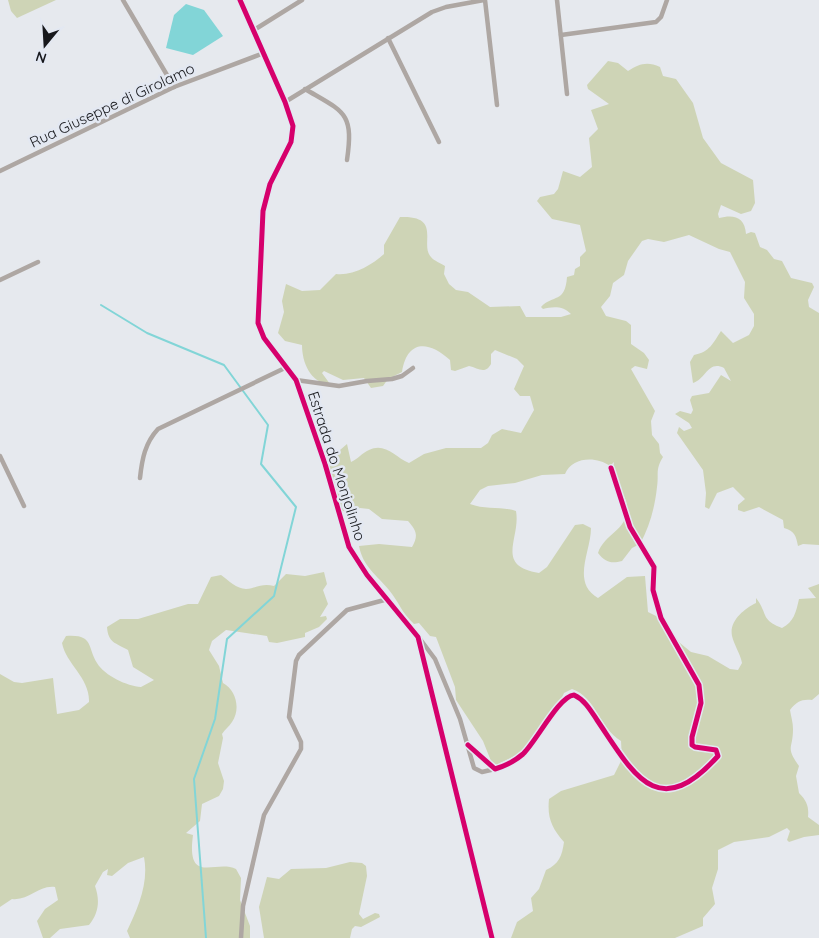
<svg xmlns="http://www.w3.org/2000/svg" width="819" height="938" viewBox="0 0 819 938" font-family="Quicksand,sans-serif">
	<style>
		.green { fill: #ced4b6 }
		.water { fill: #82d5d7 }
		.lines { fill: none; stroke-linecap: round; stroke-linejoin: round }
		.stream { stroke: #82d5d7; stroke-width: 2 }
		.street { stroke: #aea7a3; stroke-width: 4.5 }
		.cycleway-casing { stroke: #e3e8f2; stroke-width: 8 }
		.cycleway { stroke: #d6006c; stroke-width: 5 }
		.labels { text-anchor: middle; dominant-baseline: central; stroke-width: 5; stroke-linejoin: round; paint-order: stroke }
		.street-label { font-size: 15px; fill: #17181c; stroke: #e3e8f2 }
	</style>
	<rect width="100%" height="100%" fill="#e6e9ee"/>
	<!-- green -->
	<g class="green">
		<polygon points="8,0 56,0 17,18 11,11"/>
		<path d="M608 61 618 63 628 71C639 64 647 61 660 67L663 76 676 79 693 103 703 138 721 163 753 180 755 203 751 211 741 214 721 205 718 214 719 218C734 214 745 217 746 234L751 232 755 233 760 247 767 250 774 259 782 261 791 278 812 283 814 287 808 300 809 307 819 313V545L803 544 798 546C796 536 795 531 784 528L783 520 759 507 744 512 738 510V505L745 499 733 487 717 493 709 509 705 507 706 493 703 470 677 433 679 427 684 431 692 428 689 423 675 414 680 411 691 414 693 410 690 400 692 396 709 393 721 375 731 381 724 368C708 360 706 379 693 383L690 362 694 355C710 352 713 343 721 331L733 343 749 335 754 326V314L744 298 745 282 730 252 719 249 689 235 664 242 648 239 642 241 628 261 624 275 613 283 610 296 601 307 606 316 626 321 631 325V344L644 353 649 360 647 369 635 366 631 369 655 411 651 421 652 435 659 444 660 453 663 457C655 470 659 473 657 487 655 506 650 526 640 544L632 548 622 561C611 564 605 562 598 553 605 532 633 529 626 501 623 492 615 485 612 477L614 462 610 466C596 456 572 457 565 474L542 475 515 483 488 486 480 490 470 504C485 510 501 506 516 511 521 538 494 566 539 573L547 567 575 525 583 524 591 528C591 552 571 582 598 598L627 577 645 576 648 612 664 620 680 643 691 652 708 656 730 669 738 670 742 663C740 653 734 645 732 636 729 621 744 609 756 603V598C768 613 760 620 782 628 794 622 796 612 799 599L816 598 808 588 819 584V694L812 700C802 699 797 701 790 710 791 716 793 723 793 729 793 750 785 746 799 766L796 776 799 793C807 801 809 807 808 817L819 825V835L804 837 789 842 787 840 790 831 787 828 769 837 734 842 718 850V869L712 888 715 904 703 918V926L675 938H511L517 922 533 911 531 898 539 889 546 870C559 864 562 856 564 842 552 828 547 818 549 799L561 791 614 775 622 759 621 741C599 728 596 697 572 689L564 693 560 702 538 737 530 741 521 753 496 765 491 761 483 741 456 700 455 687 436 637 430 636 419 623 414 624C401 612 399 602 389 590 377 575 363 567 359 546L379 544 412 547C419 535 416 530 408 521L382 519 369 509 360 508 352 512 336 510 335 484 327 468 340 450 347 444 351 462C358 459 362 453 369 450 385 442 395 457 409 463L424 454 446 448H481L488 443 492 435 502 429 521 433 534 410 530 396H520L514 389 524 366 517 359 495 350 491 354V364C485 375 478 368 469 366L455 371 451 370 450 360C428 340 407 340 402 372L388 379 383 386 371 388 364 378 343 380 324 371 322 373 330 384C310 383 302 362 302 345L285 341 278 333 284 312 282 301 286 284 302 291 320 290 336 274C353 276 372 265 384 254V245L400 217C443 215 419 245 431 257 434 261 441 263 445 266L444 274 449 284 456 290 468 292 490 307 520 306 526 317H561L571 314C564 306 553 306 543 309L541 307C553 294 565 304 567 277L574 275 575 269 580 266V257L586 251 580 225 552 219 537 201 540 197 554 194 558 189 563 171 580 177 592 167 589 138 598 129 591 110 609 104 588 89 587 85Z"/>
		<path d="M324 572 327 584 323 590 328 604 320 617 326 616 327 619 319 627 305 633V637L277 643 269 642 267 636 226 630 212 641 209 650 219 666 223 683C236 690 241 709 232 722 229 727 225 729 222 734L223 738 218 763 224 781 223 789 219 796 202 804 200 821 186 833 193 835C186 886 216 859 236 869L241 878 240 900 250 926V938H130L127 931C138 908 149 883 144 857L128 863 112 876 107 875 108 869 103 872 95 886C100 900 99 913 89 925L60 929 50 938H43L37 921 45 909 58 900 55 887C38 885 29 901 12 899L0 907V674L14 682 22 683 53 678 57 714 79 710 89 702C90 678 66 664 62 643L66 636C94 634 87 647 97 663 105 676 127 686 141 687L154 680 133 667 128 650C116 643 108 643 107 627L120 619H138L188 604H198L211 577 221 575C228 580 237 589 246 589 257 588 262 583 274 586L286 574 305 576Z"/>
		<polygon points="350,862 362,863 366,866 367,876 359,914 363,919 375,913 379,914 380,917 361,927 355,926 352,929 350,938 264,938 259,907 267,877 279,879 291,869 326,868"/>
	</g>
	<!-- water -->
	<polygon class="water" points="186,4 204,10 223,36 193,55 166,48 174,15"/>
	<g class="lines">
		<!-- stream -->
		<polyline class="stream" points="101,305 147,333 224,365 268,425 261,464 296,507 274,596 227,639 215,719 194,779 206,938"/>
		<!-- street -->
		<g class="street">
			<polyline points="123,0 174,87"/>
			<polyline points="240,0 285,102 293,126 291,142 270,184 263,211 258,323 264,338 296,380 325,464 349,547 367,575 418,637 492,938"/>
			<polyline points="485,0 497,105"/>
			<polyline points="557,0 567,94"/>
			<polyline points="254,30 302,0"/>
			<polyline points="561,35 656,22 661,17 667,0"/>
			<polyline points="388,38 439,142"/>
			<path d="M305 89C344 112 354 112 347 160"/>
			<polyline points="285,102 432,12 446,7 484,0"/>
			<polyline points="0,171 174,87 264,53"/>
			<polyline points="0,280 38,262"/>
			<polyline points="296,380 339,386 367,381 392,379 402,376 413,368"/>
			<polyline points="0,456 24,506"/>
			<path d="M140 478C142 459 145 443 158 429L287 367"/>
			<polyline points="420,639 435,659 460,719 474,768 482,772 495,769"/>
			<path d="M468 745 495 769C505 766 515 761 523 754 536 742 559 696 574 695 585 700 591 711 597 720 633 773 657 824 718 756L716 750 695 747 692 745V737L701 703 699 685 661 618 653 590 654 567 630 527 611 468"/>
			<polyline points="241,938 243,906 264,815 301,749 301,742 289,717 296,661 299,655 347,610 388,599"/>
		</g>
		<defs>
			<g id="cycleway">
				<polyline points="240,0 285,102 293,126 291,142 270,184 263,211 258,323 264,338 296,380 325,464 349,547 367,575 418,637 492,938"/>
				<path d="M468 745 495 769C505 766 515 761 523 754 536 742 559 696 574 695 585 700 591 711 597 720 633 773 657 824 718 756L716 750 695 747 692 745V737L701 703 699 685 661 618 653 590 654 567 630 527 611 468"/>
			</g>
		</defs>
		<!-- cycleway casing -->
		<use href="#cycleway" class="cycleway-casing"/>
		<!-- cycleway -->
		<use href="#cycleway" class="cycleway"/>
	</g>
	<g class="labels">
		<!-- street labels -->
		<g class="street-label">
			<text transform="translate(112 105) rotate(-25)">Rua Giuseppe di Girolamo</text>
			<text transform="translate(337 466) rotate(72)">Estrada do Monjolinho</text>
		</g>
	</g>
	<!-- north arrow -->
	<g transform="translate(45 45) rotate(198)" stroke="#e3e8f2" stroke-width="4" paint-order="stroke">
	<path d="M0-4L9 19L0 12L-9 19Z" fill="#17181c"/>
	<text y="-8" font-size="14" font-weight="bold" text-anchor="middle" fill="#17181c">N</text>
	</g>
</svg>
